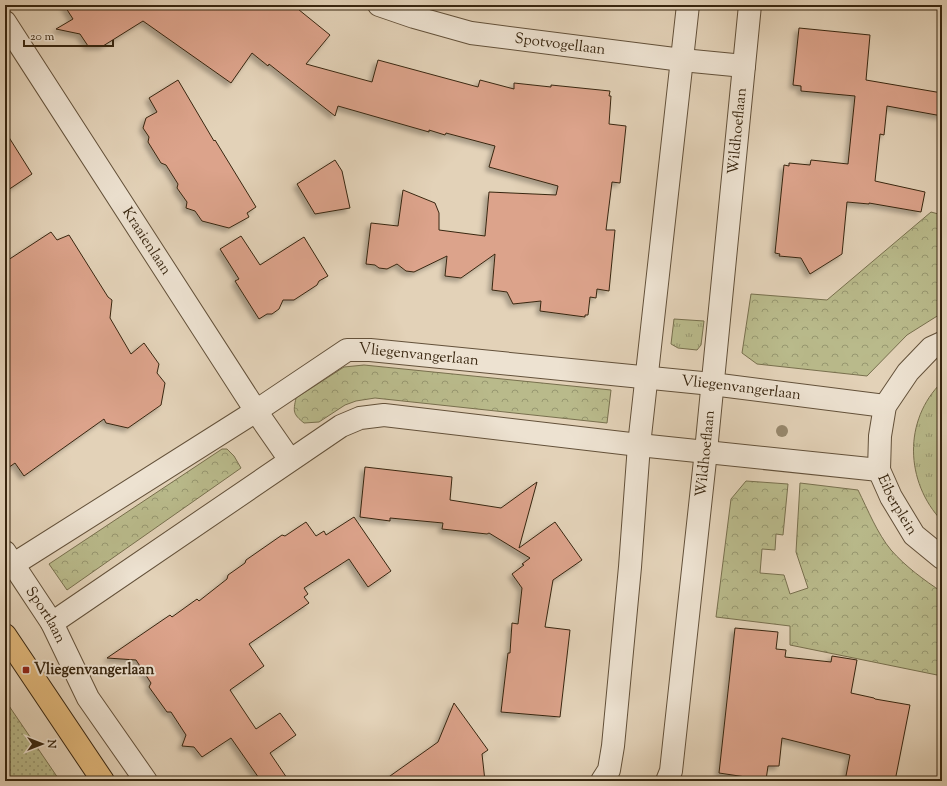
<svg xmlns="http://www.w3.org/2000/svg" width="947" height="786" viewBox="0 0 947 786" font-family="'Sorts Mill Goudy',serif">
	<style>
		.grass { fill: url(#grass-tufts); stroke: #78704e }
		.forest { fill: url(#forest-crowns); stroke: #78704e }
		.park { fill: url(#park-dots); stroke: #78704e }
		.building { fill: #dca38b; stroke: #382610; filter: url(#shadow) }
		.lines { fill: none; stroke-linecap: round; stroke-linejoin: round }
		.minor-casing { stroke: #63513a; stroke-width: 24 }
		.major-casing { stroke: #382610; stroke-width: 24 }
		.minor { stroke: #ede2d1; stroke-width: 22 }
		.major { stroke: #e2b97c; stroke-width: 22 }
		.tree { fill: #97886d }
		.poi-dot { fill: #8f2418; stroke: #ede2d1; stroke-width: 1.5 }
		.labels { text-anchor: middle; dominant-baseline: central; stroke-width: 4; stroke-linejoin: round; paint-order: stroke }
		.street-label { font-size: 15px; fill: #382610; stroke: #ede2d1 }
		.poi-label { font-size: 15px; font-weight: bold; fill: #382610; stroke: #ede2d1; text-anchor: start }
	</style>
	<defs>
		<pattern id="grass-tufts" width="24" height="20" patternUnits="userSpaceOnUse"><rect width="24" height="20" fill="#b9ba8b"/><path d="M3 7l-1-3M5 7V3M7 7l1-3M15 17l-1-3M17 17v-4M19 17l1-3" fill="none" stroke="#979770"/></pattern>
		<pattern id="forest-crowns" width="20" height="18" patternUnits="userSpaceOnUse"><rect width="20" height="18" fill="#b9ba8b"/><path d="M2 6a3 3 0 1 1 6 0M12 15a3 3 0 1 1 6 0" fill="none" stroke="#979770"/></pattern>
		<pattern id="park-dots" width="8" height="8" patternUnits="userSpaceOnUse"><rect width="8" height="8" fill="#b9ba8b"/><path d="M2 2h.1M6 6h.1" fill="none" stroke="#979770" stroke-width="1.8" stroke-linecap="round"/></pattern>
		<filter id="shadow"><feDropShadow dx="-3.5" dy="3.5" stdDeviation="2" flood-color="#0004"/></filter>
	</defs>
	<rect width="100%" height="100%" fill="#e3d2b8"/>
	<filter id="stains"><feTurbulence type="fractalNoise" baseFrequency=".005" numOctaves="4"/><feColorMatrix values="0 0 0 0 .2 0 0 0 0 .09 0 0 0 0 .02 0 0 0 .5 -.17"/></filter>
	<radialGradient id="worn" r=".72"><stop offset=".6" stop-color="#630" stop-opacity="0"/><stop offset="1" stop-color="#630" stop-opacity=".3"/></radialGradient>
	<!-- grass -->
	<g class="grass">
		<polygon points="674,319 704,321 701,345 697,350 678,348 671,344"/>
		<path d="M942 382V521C905 482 903 420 942 382Z"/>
	</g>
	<!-- forest -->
	<g class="forest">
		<polygon points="931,212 942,215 942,313 907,335 867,376 757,364 742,353 751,294 827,300"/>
		<path d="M364 365 611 390 607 423 375 398 356 401 345 405 319 422 304 423C293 414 293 412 296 398L344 367Z"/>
		<polygon points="222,449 227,449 234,456 241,468 67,590 49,564"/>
		<path d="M746 481 788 484 783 535 776 534 775 550 762 549 760 573 784 575 790 594 808 588 796 552 800 483 858 490C868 510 877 533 891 550 906 567 924 580 942 592V676L790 645V626L716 617 731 499Z"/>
	</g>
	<!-- park -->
	<polygon class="park" points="5,700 60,781 5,781"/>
	<!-- building -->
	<g class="building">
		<polygon points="64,5 293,5 330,35 306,64 372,82 378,60 478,87 480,80 514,89 514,83 551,87 551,85 610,91 609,96 611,96 609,124 626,126 620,183 612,182 606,230 615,230 609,291 597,289 596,298 590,297 588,315 585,315 585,317 540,311 541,301 513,304 507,292 492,290 495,254 461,278 445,276 447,256 414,272 406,271 397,264 387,269 379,268 375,265 366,264 371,223 398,226 403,190 435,203 439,213 439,230 485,236 489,192 556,195 558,186 489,167 495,146 446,133 445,135 429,130 429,132 338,106 335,116 269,64 268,66 252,53 231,83 143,21 103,46 88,46 80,34 56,29 73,19"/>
		<polygon points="799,28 870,35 866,80 942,93 942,116 887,106 884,135 880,134 875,181 925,192 921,212 869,203 869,204 847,202 842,254 810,274 801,258 779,256 780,254 775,253 784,165 789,166 789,163 810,165 811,160 848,164 855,96 801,91 801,86 793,85"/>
		<polygon points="178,80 214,141 215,140 256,207 247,213 249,217 229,228 202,221 195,211 186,208 187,202 177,188 178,184 166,165 161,163 148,142 149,137 143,128 146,118 157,112 149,98"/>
		<polygon points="5,131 32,174 5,192"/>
		<polygon points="335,160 342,171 350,208 315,214 297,184"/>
		<polygon points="51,232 57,240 69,235 108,297 112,300 110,318 131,354 144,343 159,364 157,373 165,383 161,405 128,428 106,423 104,419 24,476 15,463 5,470 5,262"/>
		<polygon points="241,236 260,265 304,237 328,276 319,281 317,285 294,300 283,300 279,309 272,314 267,314 259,319 235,281 239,279 220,249"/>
		<polygon points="365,467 452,477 450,500 501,508 537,482 519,548 555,522 582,560 553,580 545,627 570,630 560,717 501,712 508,653 510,653 512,623 518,624 522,588 512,574 524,565 522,564 530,558 489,533 487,534 442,529 443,523 390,518 390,521 360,517"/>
		<polygon points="354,517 391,571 368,587 349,559 304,588 308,594 304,597 309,603 249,644 264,666 230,690 256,729 280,713 296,735 270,753 289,781 261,781 231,738 202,757 194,747 182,746 186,735 171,712 167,712 149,687 151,683 136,660 107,658 170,615 172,617 197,599 199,601 227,579 228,575 245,563 246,560 282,535 285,536 306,522 316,536 324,531 326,535"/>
		<polygon points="735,628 778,632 776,649 786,650 785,657 831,662 832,656 857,660 851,693 874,698 875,699 910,705 895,781 845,781 850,755 782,738 779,766 768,766 766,780 719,773"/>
		<polygon points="454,703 488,750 482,754 485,781 383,781 438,742"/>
	</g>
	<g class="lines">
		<defs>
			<g id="minor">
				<path id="s1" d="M379 5 414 17 471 33 682 60 744 66"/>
				<path id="s2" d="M5 22 256 411 290 460"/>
				<path id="s3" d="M942 343 931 348 908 372 885 406 880 436 879 470 891 497 914 535 942 558"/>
				<path id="s4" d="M5 552 52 623 88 698 146 781"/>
				<path id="s5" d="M14 564 256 411 347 350H370L712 384 885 406"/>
				<polyline points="52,623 341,426 360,418 384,415 639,445 879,470"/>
				<polyline points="602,781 609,770 613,746 630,567 639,445 688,5"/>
				<path id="s6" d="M667 781 671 771 706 451 750 5"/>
			</g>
			<polyline id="major" points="5,635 103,781"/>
		</defs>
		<!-- minor casing -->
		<use href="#minor" class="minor-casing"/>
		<!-- major casing -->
		<use href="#major" class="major-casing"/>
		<!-- minor -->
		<use href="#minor" class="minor"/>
		<!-- major -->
		<use href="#major" class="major"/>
	</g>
	<!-- trees -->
	<circle class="tree" cx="782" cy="431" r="6"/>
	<!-- markers -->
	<rect class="poi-dot" x="22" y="666" width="8" height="8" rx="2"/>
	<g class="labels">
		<!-- street labels -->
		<g class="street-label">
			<text stroke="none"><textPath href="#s1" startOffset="186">Spotvogellaan</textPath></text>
			<text stroke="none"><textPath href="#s6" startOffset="654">Wildhoeflaan</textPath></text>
			<text stroke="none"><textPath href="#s2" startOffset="261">Kraaienlaan</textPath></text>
			<text stroke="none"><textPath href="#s5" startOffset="468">Vliegenvangerlaan</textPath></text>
			<text stroke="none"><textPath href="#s5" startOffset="792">Vliegenvangerlaan</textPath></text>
			<text stroke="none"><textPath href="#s6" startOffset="330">Wildhoeflaan</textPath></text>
			<text stroke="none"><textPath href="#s3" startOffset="190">Eiberplein</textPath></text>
			<text stroke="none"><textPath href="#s4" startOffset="75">Sportlaan</textPath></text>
		</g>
		<!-- poi labels -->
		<g class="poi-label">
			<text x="34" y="670">Vliegenvangerlaan</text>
		</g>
	</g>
	<!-- margin -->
	<rect width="947" height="786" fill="none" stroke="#e3d2b8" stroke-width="20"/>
	<rect x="6" y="6" width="935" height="774" fill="none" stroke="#382610" stroke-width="2"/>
	<rect x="10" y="10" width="927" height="766" fill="none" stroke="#382610"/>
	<!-- north arrow -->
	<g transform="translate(42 744) rotate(90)" stroke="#ede2d1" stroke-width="3" paint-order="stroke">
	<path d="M0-3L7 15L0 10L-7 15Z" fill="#382610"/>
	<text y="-6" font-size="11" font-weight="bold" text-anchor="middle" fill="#382610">N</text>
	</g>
	<!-- scale -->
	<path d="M24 40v6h89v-6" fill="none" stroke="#382610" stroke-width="2"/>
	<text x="30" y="40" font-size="12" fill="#382610" stroke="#ede2d1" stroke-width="3" paint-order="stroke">20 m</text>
	<rect width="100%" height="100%" filter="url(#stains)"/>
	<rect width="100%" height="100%" fill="url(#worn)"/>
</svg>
